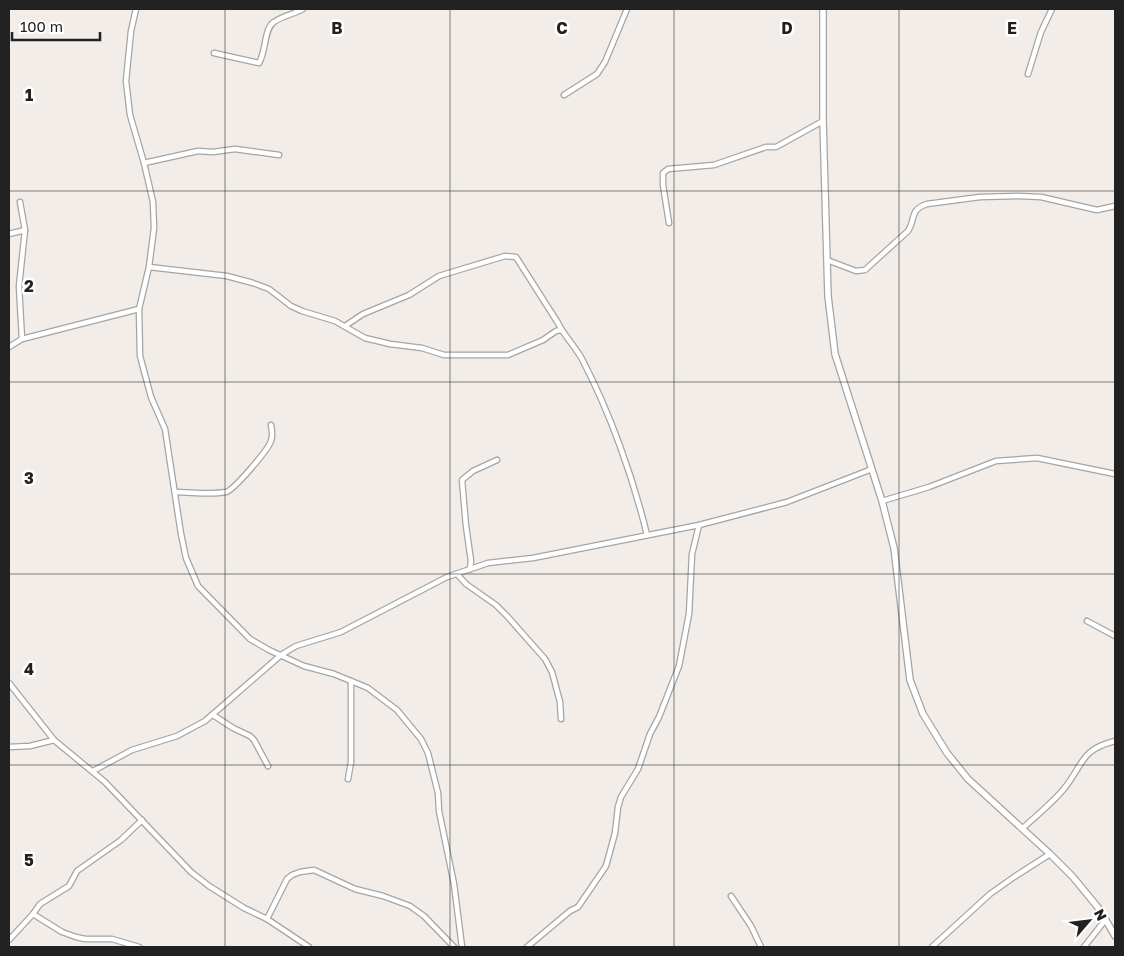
<svg xmlns="http://www.w3.org/2000/svg" width="1124" height="956" viewBox="0 0 1124 956" font-family="'Golos Text',sans-serif">
	<style>
		.lines { fill: none; stroke-linecap: round; stroke-linejoin: round }
		.minor-casing { stroke: #a5a5a5; stroke-width: 7 }
		.tertiary-casing { stroke: #a5a5a5; stroke-width: 8 }
		.minor { stroke: #fff; stroke-width: 4.5 }
		.tertiary { stroke: #fff; stroke-width: 5.5 }
		.grid { fill: none; stroke: #212121; stroke-width: 1; stroke-opacity: 0.55 }
		.grid-label { font-size: 16px; text-anchor: middle; font-weight: bold; fill: #212121; stroke: #fff; stroke-width: 5; stroke-linejoin: round; paint-order: stroke }
	</style>
	<rect width="100%" height="100%" fill="#f2ede8"/>
	<g class="lines">
		<defs>
			<g id="minor">
				<polyline points="136,9 131,31 126,81 130,115 144,163 153,202 154,228 149,267 139,309 140,356 151,397 165,429 181,534 186,558 198,586 250,639 269,650 304,666 334,674 368,688 397,710 421,739 428,753 438,793 439,811 454,884 462,947"/>
				<path d="M214 53 259 63C266 52 264 28 274 22 282 16 294 14 303 9"/>
				<polyline points="1028,74 1041,32 1052,9"/>
				<polyline points="564,95 597,74 605,62 627,9"/>
				<polyline points="144,163 198,151 213,152 235,149 279,155"/>
				<polyline points="20,202 25,230 19,286 22,339"/>
				<polyline points="669,223 663,185 663,173 668,169 714,165 766,147 776,147 823,121"/>
				<polyline points="9,234 25,230"/>
				<path d="M827 260 856 271 865 270 908 231C916 219 909 210 927 204L980 197 1018 196 1041 197 1097 210 1115 206"/>
				<polyline points="149,267 227,276 253,283 269,289 291,306 302,311 335,321 365,338 390,344 422,348 444,355 508,355 543,340 556,331 561,330"/>
				<path d="M345 326 363 314 409 295 439 276 505 256 516 257 558 323C564 336 576 347 583 361 610 413 633 477 647 535"/>
				<polyline points="9,347 22,339 139,309"/>
				<path d="M175 492C191 492 210 495 226 492 234 490 268 450 271 441 273 436 272 430 271 425"/>
				<polyline points="882,501 929,487 996,461 1037,458 1115,474"/>
				<polyline points="470,569 471,561 466,526 462,480 473,471 497,460"/>
				<polyline points="457,574 466,584 496,605 507,616 545,659 552,672 560,702 561,719"/>
				<polyline points="1087,621 1115,636"/>
				<polyline points="9,683 54,740 105,782 191,872 209,886 244,908 267,919 309,947"/>
				<polyline points="213,715 233,728 250,736 254,740 268,766"/>
				<polyline points="9,747 30,746 54,740"/>
				<polyline points="93,771 132,750 177,736 205,721 281,655 296,646 341,632 447,577 488,563 533,558 699,525 787,502 872,469"/>
				<polyline points="348,779 351,762 351,681"/>
				<path d="M1023 828C1036 816 1051 804 1063 790 1084 765 1079 750 1115 741"/>
				<polyline points="731,896 751,926 761,947"/>
				<polyline points="33,914 62,932 76,937 85,939 112,939 139,947"/>
				<polyline points="267,919 287,879 292,875 300,872 314,870 355,889 383,896 410,906 424,916 454,947"/>
				<polyline points="9,940 33,914 40,904 69,886 77,871 121,840 142,820"/>
				<polyline points="527,947 570,911 578,907 606,866 615,833 618,807 621,797 638,769 650,734 659,717 679,666 689,614 692,554 699,525"/>
				<polyline points="932,947 990,894 1014,877 1050,854"/>
				<polyline points="1084,947 1106,919"/>
			</g>
			<polyline id="tertiary" points="823,9 823,121 828,296 835,354 882,501 894,548 910,680 923,714 947,753 968,779 1050,854 1073,877 1100,910 1115,936"/>
		</defs>
		<!-- minor casing -->
		<use href="#minor" class="minor-casing"/>
		<!-- tertiary casing -->
		<use href="#tertiary" class="tertiary-casing"/>
		<!-- minor -->
		<use href="#minor" class="minor"/>
		<!-- tertiary -->
		<use href="#tertiary" class="tertiary"/>
	</g>
	<!-- grid -->
	<path class="grid" d="M225 9V947M450 9V947M674 9V947M899 9V947M9 191H1115M9 382H1115M9 574H1115M9 765H1115"/>
	<g class="grid-label">
		<text x="337" y="34">B</text>
		<text x="562" y="34">C</text>
		<text x="787" y="34">D</text>
		<text x="1012" y="34">E</text>
		<text x="29" y="101">1</text>
		<text x="29" y="292">2</text>
		<text x="29" y="484">3</text>
		<text x="29" y="675">4</text>
		<text x="29" y="866">5</text>
	</g>
	<!-- border -->
	<rect width="1124" height="956" fill="none" stroke="#212121" stroke-width="20"/>
	<!-- north arrow -->
	<g transform="translate(1089 921) rotate(62)" stroke="#ffffff" stroke-width="4" paint-order="stroke">
	<path d="M0-4L9 19L0 12L-9 19Z" fill="#212121"/>
	<text y="-8" font-size="14" font-weight="bold" text-anchor="middle" fill="#212121">N</text>
	</g>
	<!-- scale -->
	<path d="M12 32v8h88v-8" fill="none" stroke="#212121" stroke-width="2.5"/>
	<text x="20" y="32" font-size="15" fill="#212121" stroke="#ffffff" stroke-width="4" paint-order="stroke">100 m</text>
</svg>
